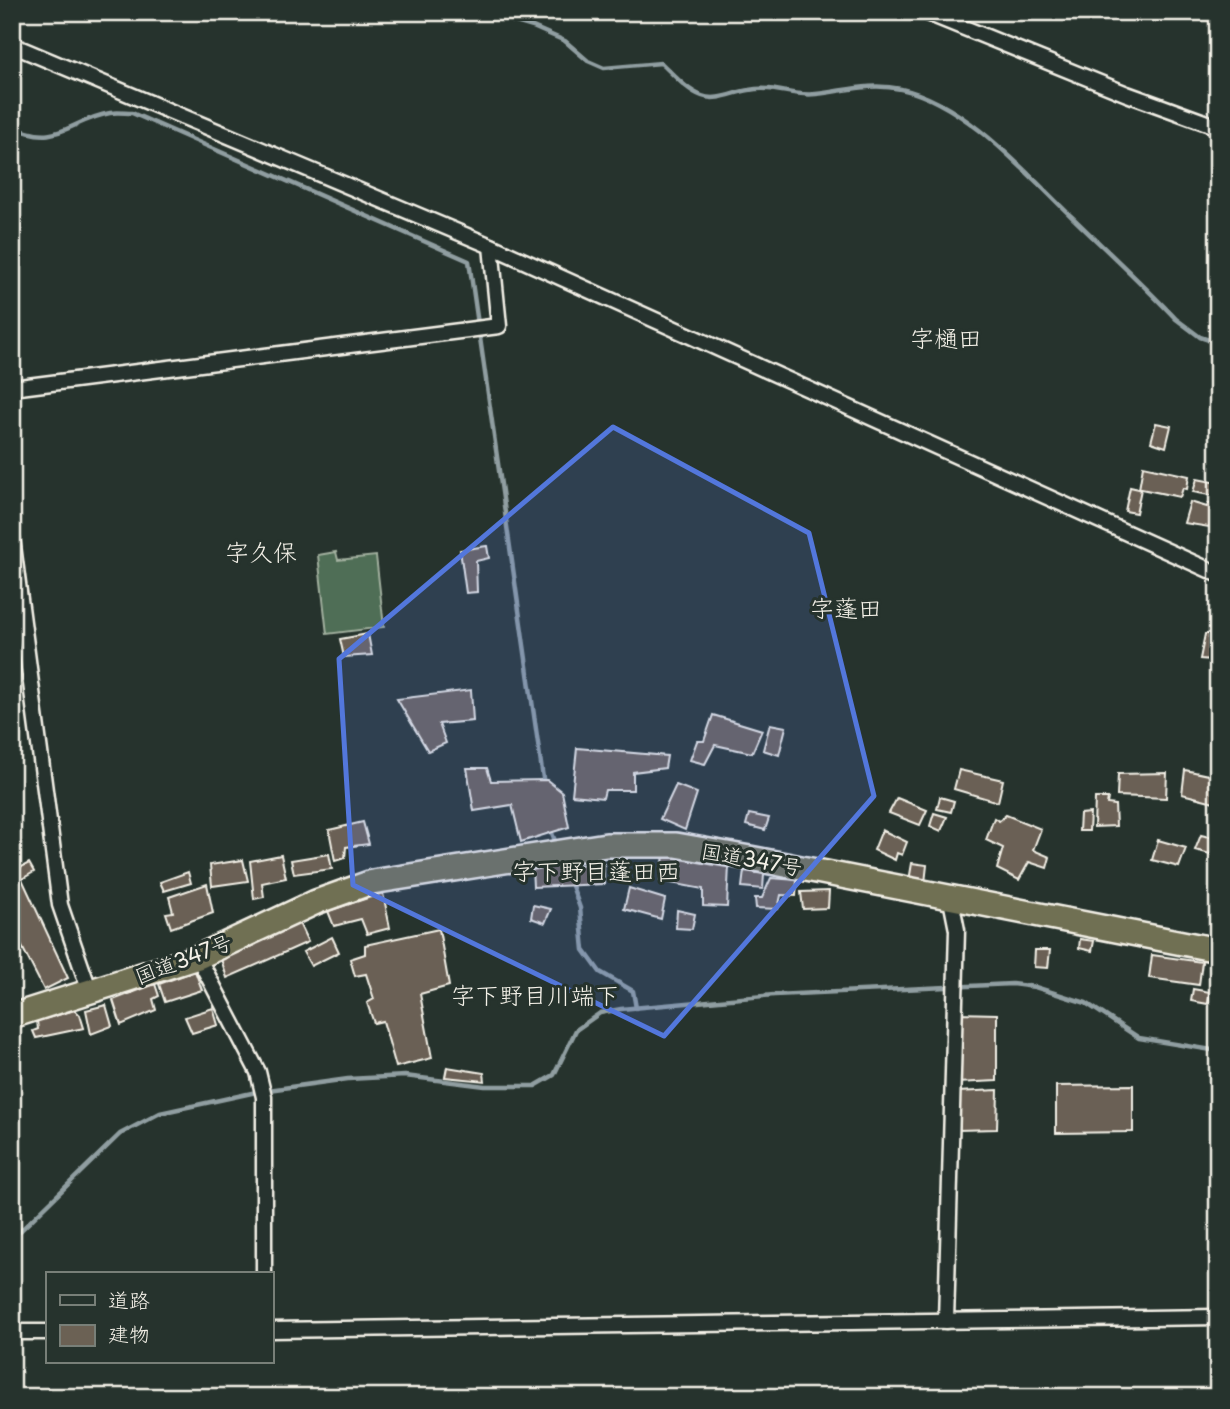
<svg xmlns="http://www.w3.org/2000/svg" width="1230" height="1409" viewBox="0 0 1230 1409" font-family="'Playpen Sans','Klee One',sans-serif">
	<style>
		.green { fill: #506e56; stroke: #a2b09f; stroke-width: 2 }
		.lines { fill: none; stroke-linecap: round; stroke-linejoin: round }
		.stream { stroke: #909ea1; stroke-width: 4.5 }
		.building { fill: #6b6154; stroke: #f4f1e8; stroke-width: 2 }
		.minor-casing { stroke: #f4f1e8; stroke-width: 19 }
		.trunk-casing { stroke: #f4f1e8; stroke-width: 28 }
		.minor { stroke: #26332d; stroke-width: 14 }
		.trunk { stroke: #706f52; stroke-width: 23 }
		.marked { fill: #5377dc; fill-opacity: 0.2; stroke: #5377dc; stroke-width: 5; stroke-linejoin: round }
		.labels { text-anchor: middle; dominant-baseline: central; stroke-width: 6; stroke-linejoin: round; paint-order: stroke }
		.street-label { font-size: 21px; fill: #f4f1e8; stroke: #26332d }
		.quarter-label { font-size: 24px; fill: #f4f1e8; stroke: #26332d }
	</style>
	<rect width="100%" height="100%" fill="#26332d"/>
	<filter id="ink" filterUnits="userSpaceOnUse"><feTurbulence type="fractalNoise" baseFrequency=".0143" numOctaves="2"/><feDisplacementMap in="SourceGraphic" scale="14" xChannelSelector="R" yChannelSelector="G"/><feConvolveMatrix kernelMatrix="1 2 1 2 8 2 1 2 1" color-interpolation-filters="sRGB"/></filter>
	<g filter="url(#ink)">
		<!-- green -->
		<polygon class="green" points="336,552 338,560 376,556 384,627 327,634 318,555"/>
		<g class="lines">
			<!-- stream -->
			<g class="stream">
				<path d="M482 12 533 27 565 41 588 61 604 68 661 63C673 74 686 90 702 96 717 102 734 92 749 90 776 85 791 97 816 94 845 91 870 82 901 89 966 103 1027 174 1073 218 1108 252 1143 284 1176 319L1200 337 1218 343"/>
				<path d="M12 126C58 149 69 120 110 113 117 112 125 113 132 113L469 261 544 785"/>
				<polyline points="550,828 557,846"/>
				<polyline points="570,880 580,908 584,950 600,972 633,991 636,1008"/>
				<polyline points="12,1239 120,1134 160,1113 261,1091 348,1079 405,1076 485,1086 535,1086 554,1075 576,1030 600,1013 621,1009 774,995 1012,984 1035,987 1086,1003 1139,1038 1218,1051"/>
			</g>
		</g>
		<!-- building -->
		<g class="building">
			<polygon points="1156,423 1171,426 1166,447 1151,442"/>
			<polygon points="1143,466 1189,476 1187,489 1183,488 1180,497 1141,489 1136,513 1125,511 1130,487 1139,489"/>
			<polygon points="1197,479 1218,483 1215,496 1193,492"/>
			<polygon points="1190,502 1207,507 1209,503 1218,505 1209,527 1184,523"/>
			<polygon points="487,546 489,558 476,561 477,592 466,593 460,550"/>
			<polygon points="368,634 372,655 344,657 340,639"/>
			<polygon points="1205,634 1215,634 1212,660 1200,659"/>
			<polygon points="471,690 473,721 439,724 446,743 428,751 397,699"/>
			<polygon points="713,715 762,730 752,753 715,745 705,764 690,760 697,741 704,741"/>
			<polygon points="770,724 786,727 779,755 763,750"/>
			<polygon points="577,748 667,756 665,768 633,772 633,790 605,790 603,798 572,795"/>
			<polygon points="467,768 487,768 491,781 547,780 562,792 569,827 521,842 512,805 474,811"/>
			<polygon points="959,770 1003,780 998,802 954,789"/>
			<polygon points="1185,770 1218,777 1218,803 1182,794"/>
			<polygon points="1167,773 1166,798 1117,796 1118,774"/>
			<polygon points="676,785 697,793 685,830 660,819"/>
			<polygon points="940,797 954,801 951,812 937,809"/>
			<polygon points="897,798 927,810 920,825 889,813"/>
			<polygon points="1095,798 1108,798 1107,804 1115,805 1116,826 1094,827"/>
			<polygon points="934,813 947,817 941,831 930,826"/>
			<polygon points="1090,813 1089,831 1079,831 1080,814"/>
			<polygon points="749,814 769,818 765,830 746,825"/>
			<polygon points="1006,815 1041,829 1033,850 1050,857 1047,868 1029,862 1019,880 997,869 1003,848 986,840 994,818 999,821"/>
			<polygon points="363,822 369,844 346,847 345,858 335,861 329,830"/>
			<polygon points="882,830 907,842 902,855 897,853 895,860 874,850"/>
			<polygon points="1201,835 1218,839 1218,856 1195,850"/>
			<polygon points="1158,840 1186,848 1179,867 1152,860"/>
			<polygon points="329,854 332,869 294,874 291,860"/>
			<polygon points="281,855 286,878 262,883 264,897 254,899 250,861"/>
			<polygon points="664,856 729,865 727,907 703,906 703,889 660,881"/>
			<polygon points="243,860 248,881 212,886 210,865"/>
			<polygon points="616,860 627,860 627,873 618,873"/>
			<polygon points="29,863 34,872 22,879 68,978 44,990 12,927 12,872"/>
			<polygon points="912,863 927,865 925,883 909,881"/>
			<polygon points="604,864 604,884 533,887 532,866"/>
			<polygon points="744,871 764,874 763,889 742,887"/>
			<polygon points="188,872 191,883 164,891 160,882"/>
			<polygon points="771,878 797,880 796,896 781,895 778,909 756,908 755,898 762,898"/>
			<polygon points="207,884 213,913 171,928 166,913 173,912 169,897"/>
			<polygon points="629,888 665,899 661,919 624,909"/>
			<polygon points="829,891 828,908 803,909 801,892"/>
			<polygon points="383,893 390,928 367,934 361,919 334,926 328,911"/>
			<polygon points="533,905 551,909 545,923 531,918"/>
			<polygon points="677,910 695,914 692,929 676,928"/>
			<polygon points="299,923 308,942 227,978 221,959"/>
			<polygon points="439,929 449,986 420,994 432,1058 396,1067 383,1021 374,1023 367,1003 374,999 366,974 355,976 350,959 365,954 365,945"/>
			<polygon points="332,937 339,952 311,966 303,952"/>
			<polygon points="1080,939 1094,941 1092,951 1079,948"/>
			<polygon points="1035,950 1050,950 1048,968 1034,967"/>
			<polygon points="1152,955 1202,962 1199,985 1149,978"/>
			<polygon points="195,971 202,990 165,1002 159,984"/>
			<polygon points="155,984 159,996 153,999 156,1010 121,1025 113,1000"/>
			<polygon points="1193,989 1210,992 1208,1004 1191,1001"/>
			<polygon points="106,1005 112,1026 91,1034 86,1010"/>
			<polygon points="213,1008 218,1025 192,1033 185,1017"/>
			<polygon points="75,1010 80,1015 84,1028 36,1038 33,1031 38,1029 37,1021"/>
			<polygon points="957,1013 997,1014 997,1081 957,1083"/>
			<polygon points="447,1067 484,1073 485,1081 445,1077"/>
			<polygon points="1133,1085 1133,1132 1056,1133 1056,1086"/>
			<polygon points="998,1090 997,1129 957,1130 957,1092"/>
		</g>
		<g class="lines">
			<defs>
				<g id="minor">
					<polyline points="925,12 1127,94 1218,127"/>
					<polyline points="12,45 491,246 1218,574"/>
					<polyline points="12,388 499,326 491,246"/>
					<polyline points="12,538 60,905 90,992"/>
					<polyline points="198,957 258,1072 264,1097 264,1274"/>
					<polyline points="946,1321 957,930 950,895"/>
					<polyline points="271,1330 1218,1317"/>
					<polyline points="12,1332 47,1332"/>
				</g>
				<polyline id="trunk" points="12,1016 198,957 316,902 372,882 606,845 676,845 750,858 1218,950"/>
			</defs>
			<!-- minor casing -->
			<use href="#minor" class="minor-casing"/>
			<!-- trunk casing -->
			<use href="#trunk" class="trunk-casing"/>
			<!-- minor -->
			<use href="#minor" class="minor"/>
			<!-- trunk -->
			<use href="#trunk" class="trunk"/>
		</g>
	</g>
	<!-- marked area -->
	<path class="marked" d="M613 427 809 533 874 796 664 1036 353 885 339 659Z"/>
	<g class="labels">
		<!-- street labels -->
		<g class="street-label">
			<text transform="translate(752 858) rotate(10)">国道347号</text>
			<text transform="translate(183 958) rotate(-21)">国道347号</text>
		</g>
		<!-- quarter labels -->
		<g class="quarter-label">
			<text x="946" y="337">字樋田</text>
			<text x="261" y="551">字久保</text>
			<text x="846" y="607">字蓬田</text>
			<text x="596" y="870">字下野目蓬田西</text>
			<text x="535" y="994">字下野目川端下</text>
		</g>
	</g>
	<!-- margin -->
	<rect width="1230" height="1409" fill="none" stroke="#26332d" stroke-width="42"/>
	<rect x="21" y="21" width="1188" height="1367" fill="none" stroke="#f4f1e8" stroke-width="2.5" filter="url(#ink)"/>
	<!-- legend -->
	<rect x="46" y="1272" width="228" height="91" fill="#26332d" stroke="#787f78" stroke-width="2"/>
	<rect x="60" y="1295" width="35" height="10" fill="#26332d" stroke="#787f78" stroke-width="2"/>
	<text x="108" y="1308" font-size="21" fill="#f4f1e8">道路</text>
	<rect x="60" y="1325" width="35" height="21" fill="#6b6154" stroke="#787f78" stroke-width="2"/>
	<text x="108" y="1342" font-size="21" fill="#f4f1e8">建物</text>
</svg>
